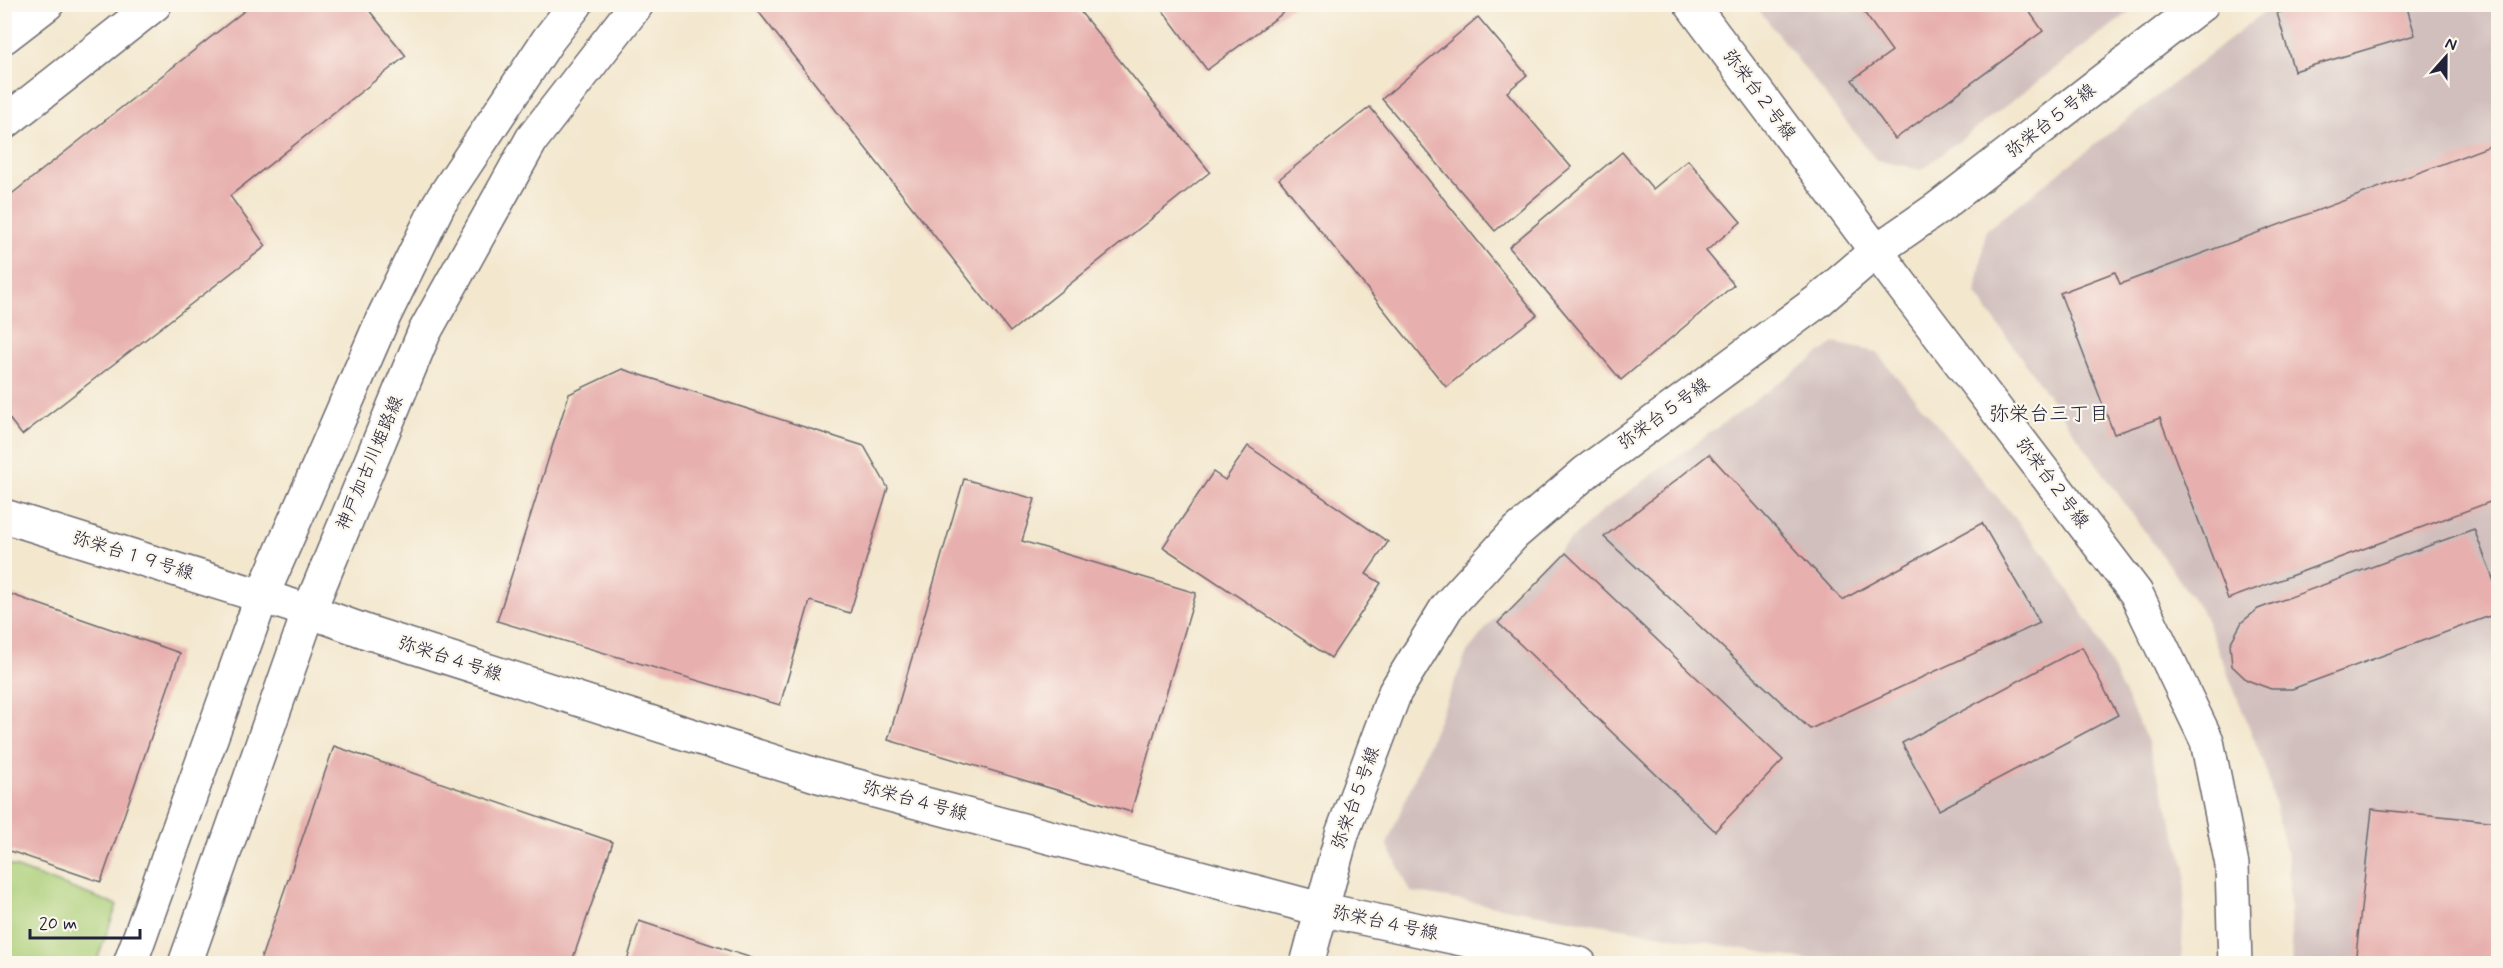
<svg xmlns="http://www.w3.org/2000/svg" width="2503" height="968" viewBox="0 0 2503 968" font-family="Mynerve,'Klee One',sans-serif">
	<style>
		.industrial { fill: #d1bfbd }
		.green { fill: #abcf78; stroke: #66785a; stroke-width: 1.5 }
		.building { fill: #e7b0ae }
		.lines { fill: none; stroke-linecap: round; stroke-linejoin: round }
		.minor-casing { stroke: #6b676e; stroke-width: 36 }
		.major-casing { stroke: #6b676e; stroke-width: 36 }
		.highway-casing { stroke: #6b676e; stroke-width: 36 }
		.minor { stroke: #fff; stroke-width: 33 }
		.major { stroke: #fff; stroke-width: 33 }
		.highway { stroke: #fff; stroke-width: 33 }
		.labels { text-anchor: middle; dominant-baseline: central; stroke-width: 4.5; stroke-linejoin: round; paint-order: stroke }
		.street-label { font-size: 18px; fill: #22223b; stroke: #fbf7ec }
		.neighbourhood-label { font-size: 20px; fill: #22223b; stroke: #fbf7ec }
	</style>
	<rect width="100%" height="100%" fill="#fbf7ec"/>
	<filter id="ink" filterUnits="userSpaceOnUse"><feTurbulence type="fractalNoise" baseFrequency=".0167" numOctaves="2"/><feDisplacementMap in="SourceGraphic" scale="12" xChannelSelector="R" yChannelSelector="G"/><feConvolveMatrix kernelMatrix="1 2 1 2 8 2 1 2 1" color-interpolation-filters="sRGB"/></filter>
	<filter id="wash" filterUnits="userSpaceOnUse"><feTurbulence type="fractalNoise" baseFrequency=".008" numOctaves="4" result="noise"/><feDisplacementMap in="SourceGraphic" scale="24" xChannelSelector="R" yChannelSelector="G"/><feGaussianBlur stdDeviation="1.35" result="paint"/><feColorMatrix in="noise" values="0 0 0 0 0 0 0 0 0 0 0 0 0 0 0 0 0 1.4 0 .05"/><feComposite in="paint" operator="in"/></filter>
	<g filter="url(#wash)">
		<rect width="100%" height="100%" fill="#f3e7ce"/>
		<!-- industrial -->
		<g class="industrial">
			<polygon points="1755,5 2139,5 1921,170 1876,160"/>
			<polygon points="2273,5 2498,5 2498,963 2292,963 2288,859 2266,769 2204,615 1976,294 1986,230"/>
			<polygon points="1834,343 1876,352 2045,554 2093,629 2147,740 2186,868 2181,963 1826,963 1411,892 1387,844 1467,652 1520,586 1602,511"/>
		</g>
		<!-- green -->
		<polygon class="green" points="4,863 117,905 96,963 5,963"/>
		<g id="blocks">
			<!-- building -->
			<g class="building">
				<polygon points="253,4 364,4 406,56 230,196 266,246 22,435 4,412 4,200"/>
				<polygon points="766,4 1074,4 1210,172 1010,332 758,11"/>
				<polygon points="1158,4 1295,4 1207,70"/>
				<polygon points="1858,4 2024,4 2043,31 1895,139 1852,80 1892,51"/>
				<polygon points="2306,4 2406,4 2415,35 2294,71 2277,13"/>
				<polygon points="1478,17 1527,75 1507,92 1571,167 1495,231 1382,99"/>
				<polygon points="1370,107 1537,315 1446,387 1279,179"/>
				<polygon points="2498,143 2498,499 2228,599 2160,418 2114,434 2060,293 2115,272 2120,284"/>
				<polygon points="1622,152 1653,189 1688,160 1741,222 1706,251 1734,285 1621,380 1509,247"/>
				<polygon points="622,369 864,446 888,488 850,613 810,601 780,705 497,621 569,394"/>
				<polygon points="1248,446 1388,542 1366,574 1381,583 1331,658 1163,547 1213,472 1225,480"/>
				<polygon points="1709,454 1842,600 1982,523 2040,623 1810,729 1604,537"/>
				<polygon points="964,479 1035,499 1022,541 1196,593 1131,812 888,740"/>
				<polygon points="2474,529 2498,592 2498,613 2292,689 2271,689 2247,680 2232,666 2230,644 2242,622 2258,609"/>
				<polygon points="1566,553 1783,760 1715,831 1498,623"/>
				<polygon points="4,592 180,653 101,882 4,849"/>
				<polygon points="2082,647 2118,715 1939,810 1902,743"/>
				<polygon points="334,746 613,842 571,964 259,964"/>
				<polygon points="2372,809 2498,822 2498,964 2355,964"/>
				<polygon points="639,921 767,963 767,964 626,964"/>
			</g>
		</g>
	</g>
	<g filter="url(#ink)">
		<use href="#blocks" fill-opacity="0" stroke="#6b676e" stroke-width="1.5"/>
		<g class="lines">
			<defs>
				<g id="minor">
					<polyline points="1691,4 1918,307 2136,593 2207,741 2232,865 2235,964"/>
					<polyline points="4,516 309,611 367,632 819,776 1320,909 1580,964"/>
					<polyline points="1307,964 1342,834 1395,692 1447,607 1514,534 1586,472 1818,301 1876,251 1938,208 2202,4"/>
				</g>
				<g id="major">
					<polyline points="130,964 262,596 384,316 439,204 548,40 576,4"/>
					<polyline points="185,964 309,611 424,333 532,139 637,4"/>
				</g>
				<g id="highway">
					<polyline points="4,37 47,4"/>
					<polyline points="4,123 155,4"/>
				</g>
			</defs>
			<!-- minor casing -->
			<use href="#minor" class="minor-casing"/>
			<!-- major casing -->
			<use href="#major" class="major-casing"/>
			<!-- highway casing -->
			<use href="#highway" class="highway-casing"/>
			<!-- minor -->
			<use href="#minor" class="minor"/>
			<!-- major -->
			<use href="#major" class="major"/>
			<!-- highway -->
			<use href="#highway" class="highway"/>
		</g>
	</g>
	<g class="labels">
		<!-- street labels -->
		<g class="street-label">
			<text transform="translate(1759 95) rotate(53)">弥栄台２号線</text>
			<text transform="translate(2051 121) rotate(-38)">弥栄台５号線</text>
			<text transform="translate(1664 414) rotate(-36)">弥栄台５号線</text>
			<text transform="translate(370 463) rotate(-67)">神戸加古川姫路線</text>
			<text transform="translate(2052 483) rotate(53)">弥栄台２号線</text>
			<text transform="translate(133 556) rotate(17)">弥栄台１９号線</text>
			<text transform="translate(450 659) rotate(18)">弥栄台４号線</text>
			<text transform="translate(1356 798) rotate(-70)">弥栄台５号線</text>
			<text transform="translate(915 801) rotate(15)">弥栄台４号線</text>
			<text transform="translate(1385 923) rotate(12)">弥栄台４号線</text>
		</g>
		<!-- neighbourhood labels -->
		<g class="neighbourhood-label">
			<text x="2049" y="414">弥栄台三丁目</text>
		</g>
	</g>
	<!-- margin -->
	<rect width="2503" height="968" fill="none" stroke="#fbf7ec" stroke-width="24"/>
	<!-- north arrow -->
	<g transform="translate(2446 57) rotate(21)" stroke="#fbf7ec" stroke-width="4.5" paint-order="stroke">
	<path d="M0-4.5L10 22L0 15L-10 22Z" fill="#22223b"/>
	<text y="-9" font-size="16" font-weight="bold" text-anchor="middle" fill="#22223b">N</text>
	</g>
	<!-- scale -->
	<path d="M30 929v9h110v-9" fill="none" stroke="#22223b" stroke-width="3"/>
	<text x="39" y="929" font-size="18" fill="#22223b" stroke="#fbf7ec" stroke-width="4.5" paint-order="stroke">20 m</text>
</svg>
